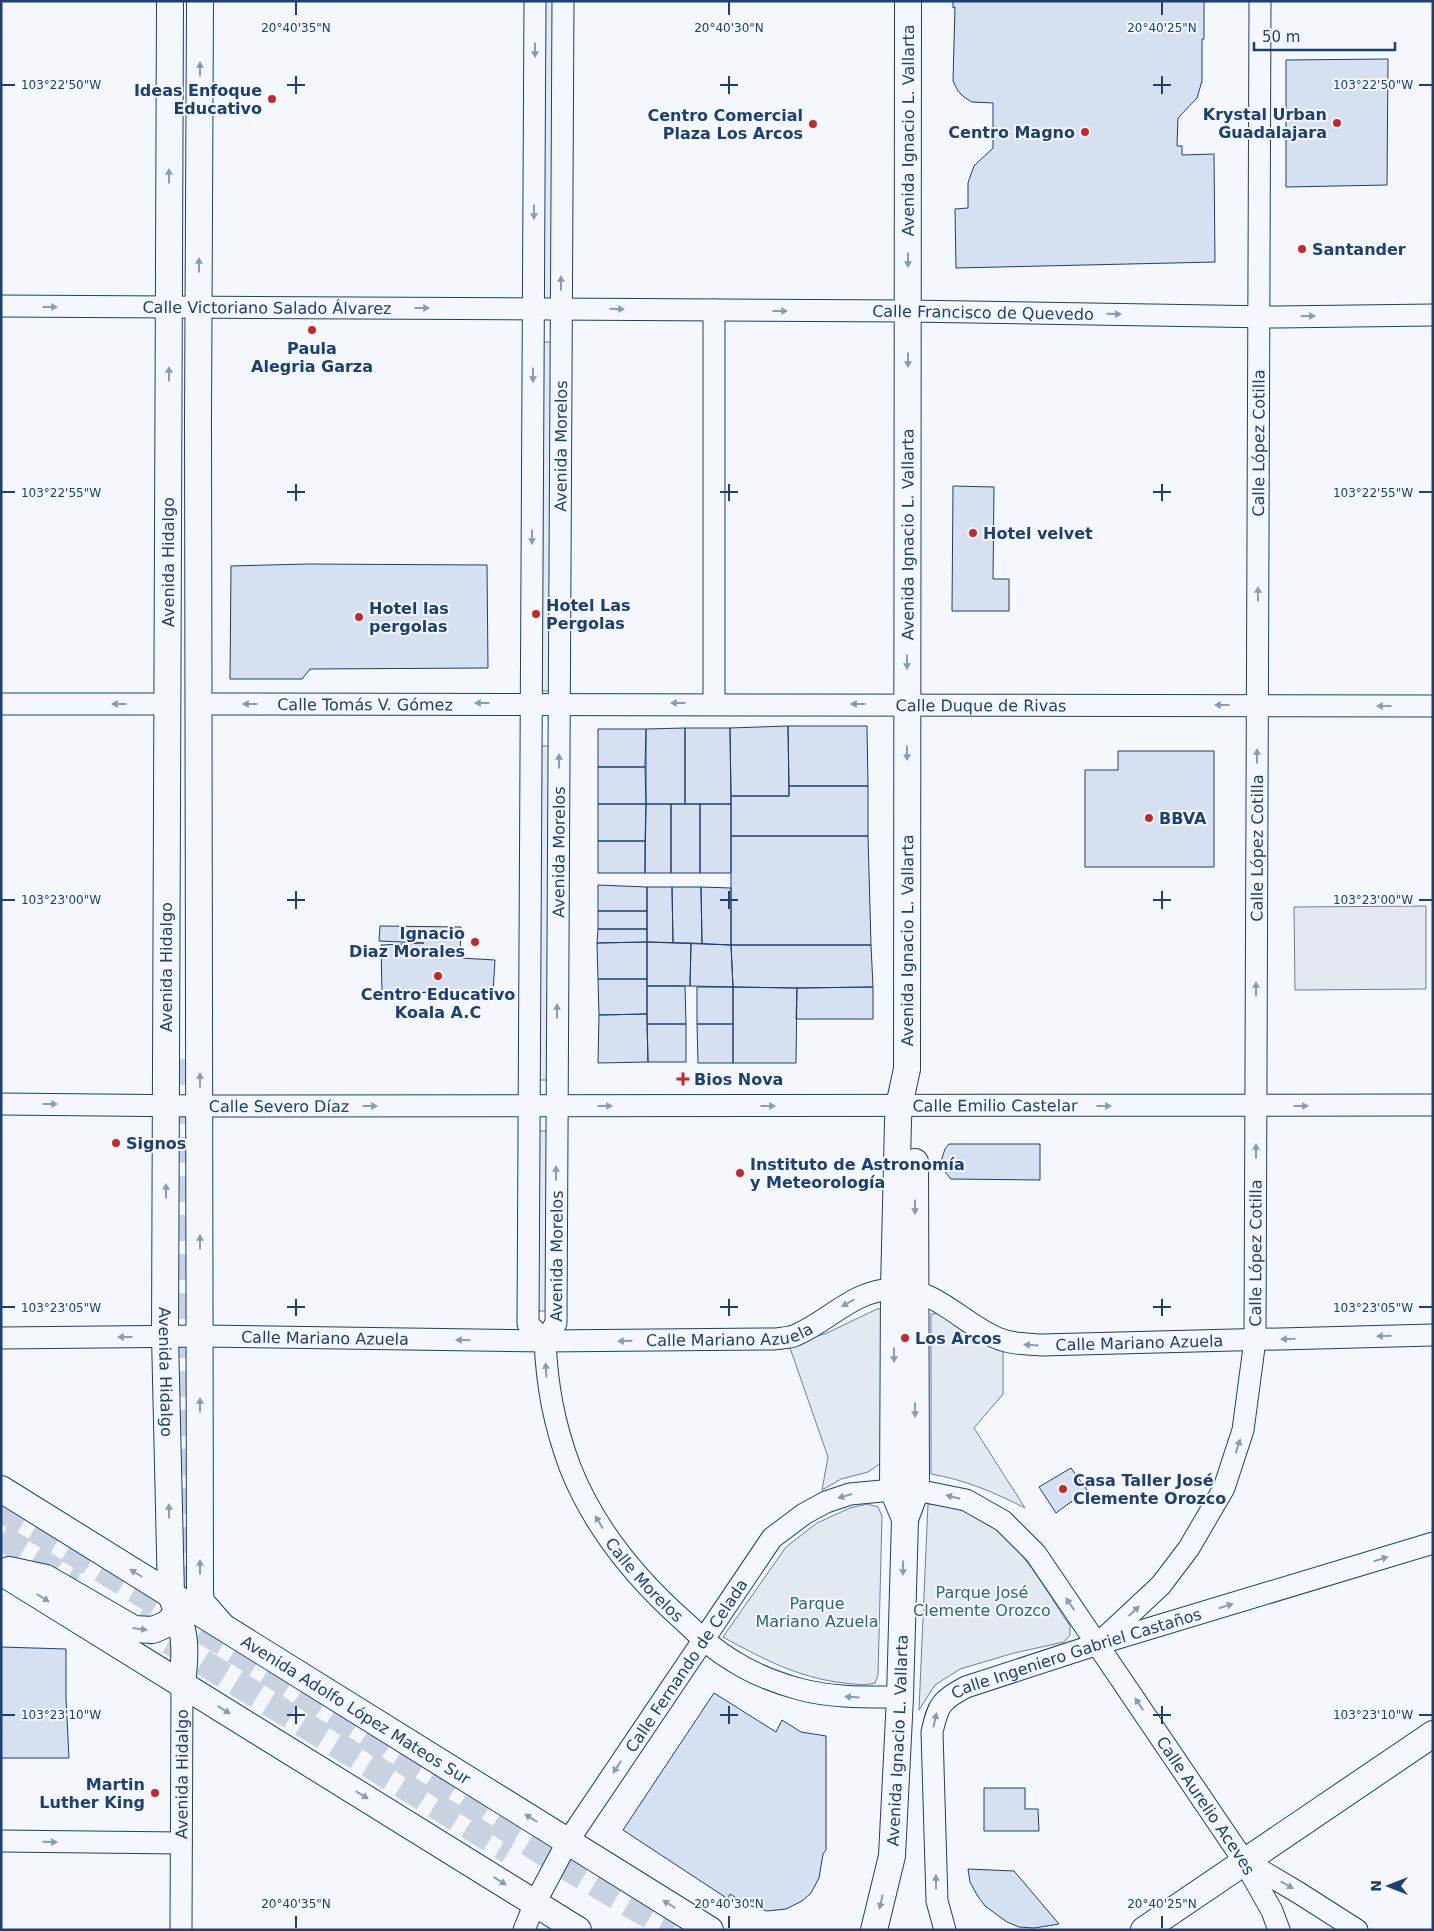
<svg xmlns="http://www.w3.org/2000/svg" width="1434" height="1931" font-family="'DejaVu Sans',sans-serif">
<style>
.green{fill:#e3e9f0;stroke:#687fa3}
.parking{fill:#e3e8f0;stroke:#687fa3}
.building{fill:#d5e0f0;stroke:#1d3f73}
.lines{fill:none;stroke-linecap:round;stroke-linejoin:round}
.major-tunnel{stroke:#c9d2e0;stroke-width:26;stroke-dasharray:26 13;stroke-linecap:butt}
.minor-casing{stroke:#1d3f73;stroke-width:23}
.major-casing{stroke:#1d3f73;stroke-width:28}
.minor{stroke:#f4f7fb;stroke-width:21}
.major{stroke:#f4f7fb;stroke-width:26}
.oneway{fill:#889bb7}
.ticks{fill:none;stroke:#1d3f73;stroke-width:2}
.poi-dot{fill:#c62828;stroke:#f4f7fb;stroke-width:2}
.labels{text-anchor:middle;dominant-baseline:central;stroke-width:4;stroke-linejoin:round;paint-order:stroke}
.poi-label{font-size:16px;font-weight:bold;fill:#1d3f73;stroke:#f4f7fb;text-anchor:start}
.street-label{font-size:16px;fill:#1d3f73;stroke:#f4f7fb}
.park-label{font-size:16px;fill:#2c6c60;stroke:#f4f7fb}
.ticks-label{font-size:12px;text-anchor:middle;fill:#1d3f73;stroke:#f4f7fb;stroke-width:4;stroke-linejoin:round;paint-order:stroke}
</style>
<rect width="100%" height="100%" fill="#f4f7fb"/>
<path class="green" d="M540,1h16l-1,300h-16z
M538,342h17v349h-16z
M538,746h15l-1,334h-15z
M536,1131h13l1,180h-13z
M877,1309h6l-2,154 -13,9 -27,7 -19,11 6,-33 -39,-112 38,-12z
M943,1313l60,38v43l-29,34 51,80c-31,-16 -60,-28 -94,-34v-160z
M867,1504l11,3 4,9 -4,159 -3,8c-11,3 -20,1 -31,0 -45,-5 -81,-24 -121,-46l63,-90 31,-24 33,-15z
M928,1504c76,4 104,66 142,122v9l-6,7 -50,11 -54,16 -25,16 -16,25z"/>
<path class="parking" d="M1426,906v83l-131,1 -1,-83z"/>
<path class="building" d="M953,1h251v38h-2v42l-5,17 -19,20 -1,28h5v9l32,-1 1,108 -259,6 -1,-59 13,-1v-25l3,-9 3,-8 19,-18v-45l-21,-1 -8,-5 -6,-6 -5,-10 2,-74 -2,1z
M1388,59l-1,126 -101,2v-127z
M953,486l41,1 -1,92h16v32h-57z
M307,564l180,1 1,103 -178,1 -8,10h-72l1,-113z
M788,726h79l1,60h-79z
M788,726l1,70h-58l-1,-68z
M685,728h45l1,76h-46z
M685,728v76h-39v-75z
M598,729h48l-1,38h-47z
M1118,751h96v116h-129v-97h33z
M598,767h47l1,37h-48z
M789,786h79v50h-137v-40h58z
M598,804h48l-1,37h-47z
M646,804h25v69h-26z
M671,804h29v69h-29z
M700,804h31v69h-31z
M731,836h137l3,109h-140z
M598,841h47v32h-47z
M598,885l49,2v24h-49z
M647,887h25l1,56 -26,-1z
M672,887h29l1,57 -29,-1z
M701,887l30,1v57l-29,-1z
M598,911h49v18h-49z
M380,926l81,1 -1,31 35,2 -2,33 -62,-1 -49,3 -1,-50 43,-2 -45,-2z
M598,929h49v13l-50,1z
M647,942v37h-49l-1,-36z
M647,942l44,1 -1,43h-43z
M691,943l40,2 2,42 -43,-1z
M731,945h140l2,42 -76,1 -64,-1z
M598,979h49v35l-48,1z
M647,986h38l1,38h-39z
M697,987h36v37h-36z
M733,987l64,1 -1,75h-63z
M873,987v32h-77l1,-31z
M647,1014l1,48 -50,1 1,-48z
M647,1024h39v38h-38z
M697,1024h36v39h-35z
M949,1144h91v36l-89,-1 -8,-10 -1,-11 3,-9z
M1071,1468l16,22 -31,23 -17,-26z
M1,1647l65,2v49l3,60h-68z
M714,1693l62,39 6,-12 19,12 25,4v114l-3,4 -4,24 -8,15 -9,8 -16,8 -19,2 -19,-6 -18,-11 -2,5 -105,-69z
M984,1788h41v21h13l1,22h-55z
M968,1869l46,2 45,53 -25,4 -15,-1 -12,-5 -22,-16 -8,-11 -7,-13z"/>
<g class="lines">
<path class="major-tunnel" d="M182,1059l3,531 10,26 4,5
M1,1509l227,137 325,213 120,71
M1,1537l74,46
M136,1621l373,230"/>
<g class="minor-casing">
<g id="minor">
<path d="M535,1l-7,1323 17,17"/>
<path id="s1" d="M1,306l907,5 368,6 157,-2"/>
<path d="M1,704h166"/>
<path id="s2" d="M199,704l1234,2"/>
<path d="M714,704v-394"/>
<path id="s3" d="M1,1104l199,2 1233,-1"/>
<path id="s4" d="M1,1338l203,-2 341,5 229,-2c7,-1 16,-1 22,-4 36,-16 57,-45 99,-46 40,-1 67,34 102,49 14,6 29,6 45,7l391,-10"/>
<path id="s5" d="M545,1341l11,-18 7,-1322"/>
<path id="s6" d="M545,1341c2,45 9,83 25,126 24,61 67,113 116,156 14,14 30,28 47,38 19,12 44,22 66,28 33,9 67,8 101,8"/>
<path id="s7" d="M1098,1644l63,-59 28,-37 35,-60 19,-58 12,-90 5,-1339"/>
<path d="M1,1841l180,2"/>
<path d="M1245,1861l54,32 58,37"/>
<path id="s8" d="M181,1930l1,-246"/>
<path id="s9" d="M524,1930l11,-27 33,-62 204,-303 32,-24 22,-12 24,-8 43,-4h23l50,10 37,21 33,33 208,307 28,50 7,19"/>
<path id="s10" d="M945,1930l-8,-29 -5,-169c6,-27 9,-32 34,-45l132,-43 335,-101"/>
</g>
</g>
<g class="major-casing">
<g id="major">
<path id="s11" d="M170,1l-5,1335 6,259c14,37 16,49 11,89"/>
<path d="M200,1l-2,419 2,1173 1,9 21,24"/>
<path id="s12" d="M1,1489l709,441"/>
<path id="s13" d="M905,1519l-12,-29 1,-201 4,-168 1,-15 8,-37 1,-1068"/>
<path d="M9,1570l37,8 88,51 19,1 14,-6 11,-11"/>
<path d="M1,1572l577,358"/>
<path id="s14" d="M874,1930l18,-74 8,-159 5,-178 11,-29 -1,-328"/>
<path d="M1144,1930l289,-196"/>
</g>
</g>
<use href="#minor" class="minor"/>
<use href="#major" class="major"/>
</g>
<defs><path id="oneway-solid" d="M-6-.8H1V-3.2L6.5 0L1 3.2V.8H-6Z" transform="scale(1.25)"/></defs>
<g class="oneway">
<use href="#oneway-solid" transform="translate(535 50) rotate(90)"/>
<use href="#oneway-solid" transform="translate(200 69) rotate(-90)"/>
<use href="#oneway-solid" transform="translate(169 176) rotate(-90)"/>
<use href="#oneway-solid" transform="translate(534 212) rotate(90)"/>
<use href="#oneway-solid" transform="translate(908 260) rotate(90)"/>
<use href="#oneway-solid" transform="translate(199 265) rotate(-90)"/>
<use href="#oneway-solid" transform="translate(561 283) rotate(-90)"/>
<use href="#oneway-solid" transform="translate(50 307)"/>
<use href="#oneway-solid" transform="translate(422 308)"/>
<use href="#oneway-solid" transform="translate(617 309) rotate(1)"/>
<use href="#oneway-solid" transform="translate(780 311)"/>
<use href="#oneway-solid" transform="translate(1114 314) rotate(1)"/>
<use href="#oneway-solid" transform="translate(1308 316) rotate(-1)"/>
<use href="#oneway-solid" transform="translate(908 360) rotate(90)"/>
<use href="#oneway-solid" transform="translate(169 374) rotate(-90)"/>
<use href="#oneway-solid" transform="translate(533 375) rotate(90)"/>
<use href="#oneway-solid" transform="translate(532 537) rotate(90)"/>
<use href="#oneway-solid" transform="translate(1258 594) rotate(-90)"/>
<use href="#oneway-solid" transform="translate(907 662) rotate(90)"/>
<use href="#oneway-solid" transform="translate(482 703) rotate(180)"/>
<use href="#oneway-solid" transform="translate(678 703) rotate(-180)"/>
<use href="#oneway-solid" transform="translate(119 704) rotate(180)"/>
<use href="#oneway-solid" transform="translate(250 704) rotate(-180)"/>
<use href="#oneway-solid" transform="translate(858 704) rotate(-180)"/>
<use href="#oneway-solid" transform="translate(1222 705) rotate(-180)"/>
<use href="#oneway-solid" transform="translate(1384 706) rotate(-180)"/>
<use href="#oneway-solid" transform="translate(907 753) rotate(90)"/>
<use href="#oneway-solid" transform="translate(1257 756) rotate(-90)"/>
<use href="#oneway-solid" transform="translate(559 761) rotate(-90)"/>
<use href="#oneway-solid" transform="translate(1256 989) rotate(-90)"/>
<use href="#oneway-solid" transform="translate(557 1011) rotate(-90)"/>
<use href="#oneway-solid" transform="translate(200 1080) rotate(-90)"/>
<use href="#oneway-solid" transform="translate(50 1104)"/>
<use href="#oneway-solid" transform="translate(370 1106)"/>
<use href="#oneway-solid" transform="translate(605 1106)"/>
<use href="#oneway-solid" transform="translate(768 1106)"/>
<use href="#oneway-solid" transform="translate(1104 1106)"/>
<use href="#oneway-solid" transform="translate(1301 1106)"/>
<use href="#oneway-solid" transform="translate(1256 1151) rotate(-90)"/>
<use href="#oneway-solid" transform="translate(556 1173) rotate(-90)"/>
<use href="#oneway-solid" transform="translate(166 1191) rotate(-90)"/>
<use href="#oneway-solid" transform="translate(915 1207) rotate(90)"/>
<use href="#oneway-solid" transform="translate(200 1242) rotate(-90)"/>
<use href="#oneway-solid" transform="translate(848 1303) rotate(150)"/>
<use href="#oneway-solid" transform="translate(1384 1336) rotate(178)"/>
<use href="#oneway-solid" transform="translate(125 1337) rotate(180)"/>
<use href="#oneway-solid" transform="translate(1288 1339) rotate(178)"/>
<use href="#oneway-solid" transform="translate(463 1340) rotate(-179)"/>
<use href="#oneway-solid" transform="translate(625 1341) rotate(179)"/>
<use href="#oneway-solid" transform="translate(1031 1345) rotate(-177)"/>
<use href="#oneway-solid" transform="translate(894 1355) rotate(90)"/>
<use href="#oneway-solid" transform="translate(546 1370) rotate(-93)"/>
<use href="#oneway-solid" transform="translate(200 1405) rotate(-90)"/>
<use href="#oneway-solid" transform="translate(915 1410) rotate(90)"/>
<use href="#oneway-solid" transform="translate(1238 1446) rotate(-72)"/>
<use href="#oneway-solid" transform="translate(845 1496) rotate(164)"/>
<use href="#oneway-solid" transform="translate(953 1497) rotate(-166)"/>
<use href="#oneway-solid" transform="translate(169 1511) rotate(-91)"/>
<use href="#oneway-solid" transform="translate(599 1522) rotate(-121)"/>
<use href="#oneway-solid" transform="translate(1381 1559) rotate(-17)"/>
<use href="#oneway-solid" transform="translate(200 1567) rotate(-90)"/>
<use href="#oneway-solid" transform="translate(903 1568) rotate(91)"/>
<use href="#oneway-solid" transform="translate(136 1573) rotate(-148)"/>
<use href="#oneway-solid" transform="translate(43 1598) rotate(32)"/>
<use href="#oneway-solid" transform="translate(1070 1604) rotate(-125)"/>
<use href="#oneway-solid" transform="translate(1226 1606) rotate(-17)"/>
<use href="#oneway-solid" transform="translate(1134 1611) rotate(-43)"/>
<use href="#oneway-solid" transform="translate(140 1629) rotate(7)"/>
<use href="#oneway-solid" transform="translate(852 1697) rotate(-176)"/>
<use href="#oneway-solid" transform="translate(1139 1704) rotate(-124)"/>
<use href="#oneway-solid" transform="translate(224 1710) rotate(32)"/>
<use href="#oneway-solid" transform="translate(935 1720) rotate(-78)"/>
<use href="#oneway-solid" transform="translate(617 1767) rotate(124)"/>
<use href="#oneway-solid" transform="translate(362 1795) rotate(32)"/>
<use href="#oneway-solid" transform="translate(531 1818) rotate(-148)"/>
<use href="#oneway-solid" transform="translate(50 1842) rotate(1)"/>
<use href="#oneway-solid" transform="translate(500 1881) rotate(32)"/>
<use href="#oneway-solid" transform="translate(936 1882) rotate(-91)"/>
<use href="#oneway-solid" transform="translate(1287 1885) rotate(30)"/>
<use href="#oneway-solid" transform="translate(881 1902) rotate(103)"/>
<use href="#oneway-solid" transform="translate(669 1904) rotate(-148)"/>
</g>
<path class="ticks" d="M296,2v13M729,2v13M1162,2v13M296,76v18M729,76v18M1162,76v18M2,85h13M287,85h18M720,85h18M1153,85h18M1419,85h13M296,484v17M729,484v17M1162,484v17M2,492h13M287,492h18M720,492h18M1153,492h18M1419,492h13M296,891v18M729,891v18M1162,891v18M2,900h13M287,900h18M720,900h18M1153,900h18M1419,900h13M296,1299v17M729,1299v17M1162,1299v17M2,1307h13M287,1307h18M720,1307h18M1153,1307h18M1419,1307h13M296,1706v18M729,1706v18M1162,1706v18M2,1715h13M287,1715h18M720,1715h18M1153,1715h18M1419,1715h13M296,1916v12M729,1916v12M1162,1916v12"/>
<g class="poi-dot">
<circle cx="272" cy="99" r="5"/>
<circle cx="1337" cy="123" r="5"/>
<circle cx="813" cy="124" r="5"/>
<circle cx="1085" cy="132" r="5"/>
<circle cx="1302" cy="249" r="5"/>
<circle cx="312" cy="330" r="5"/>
<circle cx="973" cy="533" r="5"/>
<circle cx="536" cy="614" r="5"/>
<circle cx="359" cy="617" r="5"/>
<circle cx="1149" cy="818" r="5"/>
<circle cx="475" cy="942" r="5"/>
<circle cx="438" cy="976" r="5"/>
<path d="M680.5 1071.5h5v5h5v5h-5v5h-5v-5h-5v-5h5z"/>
<circle cx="116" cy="1143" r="5"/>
<circle cx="740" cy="1173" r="5"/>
<circle cx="905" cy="1338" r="5"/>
<circle cx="1063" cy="1489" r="5"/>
<circle cx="155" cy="1793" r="5"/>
</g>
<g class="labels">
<g class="poi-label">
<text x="262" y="90" text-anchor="end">Ideas Enfoque<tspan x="262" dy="18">Educativo</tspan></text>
<text x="1327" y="114" text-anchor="end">Krystal Urban<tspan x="1327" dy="18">Guadalajara</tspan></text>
<text x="803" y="115" text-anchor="end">Centro Comercial<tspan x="803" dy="18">Plaza Los Arcos</tspan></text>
<text x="1075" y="132" text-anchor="end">Centro Magno</text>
<text x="1312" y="249">Santander</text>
<text x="312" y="348" text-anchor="middle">Paula<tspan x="312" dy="18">Alegria Garza</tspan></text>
<text x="983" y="533">Hotel velvet</text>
<text x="546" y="605">Hotel Las<tspan x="546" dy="18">Pergolas</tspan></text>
<text x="369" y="608">Hotel las<tspan x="369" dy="18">pergolas</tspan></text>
<text x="1159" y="818">BBVA</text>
<text x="465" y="933" text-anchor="end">Ignacio<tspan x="465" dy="18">Diaz Morales</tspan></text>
<text x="438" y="994" text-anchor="middle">Centro Educativo<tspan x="438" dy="18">Koala A.C</tspan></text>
<text x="694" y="1079">Bios Nova</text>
<text x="126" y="1143">Signos</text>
<text x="750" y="1164">Instituto de Astronomía<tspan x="750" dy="18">y Meteorología</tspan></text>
<text x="915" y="1338">Los Arcos</text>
<text x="1073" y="1480">Casa Taller José<tspan x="1073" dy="18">Clemente Orozco</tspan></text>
<text x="145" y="1784" text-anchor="end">Martin<tspan x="145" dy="18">Luther King</tspan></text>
</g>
<g class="street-label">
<text stroke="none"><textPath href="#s13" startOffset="1392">Avenida Ignacio L. Vallarta</textPath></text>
<text stroke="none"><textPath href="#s1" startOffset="266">Calle Victoriano Salado Álvarez</textPath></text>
<text stroke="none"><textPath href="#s1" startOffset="982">Calle Francisco de Quevedo</textPath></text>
<text stroke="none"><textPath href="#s7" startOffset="1251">Calle López Cotilla</textPath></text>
<text stroke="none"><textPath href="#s5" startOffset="898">Avenida Morelos</textPath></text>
<text stroke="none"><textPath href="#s13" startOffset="988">Avenida Ignacio L. Vallarta</textPath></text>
<text transform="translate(168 562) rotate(-90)">Avenida Hidalgo</text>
<text stroke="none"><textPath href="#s2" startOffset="166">Calle Tomás V. Gómez</textPath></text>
<text stroke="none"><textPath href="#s2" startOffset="782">Calle Duque de Rivas</textPath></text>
<text stroke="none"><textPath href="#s7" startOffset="846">Calle López Cotilla</textPath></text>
<text stroke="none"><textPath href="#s5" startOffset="492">Avenida Morelos</textPath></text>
<text stroke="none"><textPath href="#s13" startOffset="582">Avenida Ignacio L. Vallarta</textPath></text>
<text transform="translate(166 967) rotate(-90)">Avenida Hidalgo</text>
<text stroke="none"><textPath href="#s3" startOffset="278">Calle Severo Díaz</textPath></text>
<text stroke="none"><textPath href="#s3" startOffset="994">Calle Emilio Castelar</textPath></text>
<text stroke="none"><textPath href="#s7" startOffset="441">Calle López Cotilla</textPath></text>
<text stroke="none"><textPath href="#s5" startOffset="88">Avenida Morelos</textPath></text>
<text stroke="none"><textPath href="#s4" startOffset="729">Calle Mariano Azuela</textPath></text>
<text stroke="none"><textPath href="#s4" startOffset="324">Calle Mariano Azuela</textPath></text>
<text stroke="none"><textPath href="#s4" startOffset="1164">Calle Mariano Azuela</textPath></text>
<text stroke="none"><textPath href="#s11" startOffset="1371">Avenida Hidalgo</textPath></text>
<text stroke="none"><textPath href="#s6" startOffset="265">Calle Morelos</textPath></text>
<text stroke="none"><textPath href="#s10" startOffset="374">Calle Ingeniero Gabriel Castaños</textPath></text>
<text stroke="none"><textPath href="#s9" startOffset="311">Calle Fernando de Celada</textPath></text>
<text stroke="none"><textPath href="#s12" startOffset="418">Avenida Adolfo López Mateos Sur</textPath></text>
<text stroke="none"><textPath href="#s14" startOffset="192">Avenida Ignacio L. Vallarta</textPath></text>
<text stroke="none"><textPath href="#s8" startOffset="156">Avenida Hidalgo</textPath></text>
<text stroke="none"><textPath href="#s9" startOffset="1065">Calle Aurelio Aceves</textPath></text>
</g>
<g class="park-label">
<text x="982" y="1592">Parque José<tspan x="982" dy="18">Clemente Orozco</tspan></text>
<text x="817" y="1603">Parque<tspan x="817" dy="18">Mariano Azuela</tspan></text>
</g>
</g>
<g class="ticks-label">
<text x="296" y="32">20°40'35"N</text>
<text x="729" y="32">20°40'30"N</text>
<text x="1162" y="32">20°40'25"N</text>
<text x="1373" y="89">103°22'50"W</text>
<text x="61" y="89">103°22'50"W</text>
<text x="1373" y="497">103°22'55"W</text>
<text x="61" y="497">103°22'55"W</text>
<text x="1373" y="904">103°23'00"W</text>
<text x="61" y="904">103°23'00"W</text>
<text x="1373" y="1312">103°23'05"W</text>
<text x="61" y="1312">103°23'05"W</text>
<text x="1373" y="1719">103°23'10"W</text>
<text x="61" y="1719">103°23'10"W</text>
<text x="296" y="1908">20°40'35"N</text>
<text x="729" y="1908">20°40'30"N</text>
<text x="1162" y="1908">20°40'25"N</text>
</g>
<rect width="1434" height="1931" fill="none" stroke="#1d3f73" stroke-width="5"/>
<g transform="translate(1389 1886) rotate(270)" stroke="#f4f7fb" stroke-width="4" paint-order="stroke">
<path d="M0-4L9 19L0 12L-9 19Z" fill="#1d3f73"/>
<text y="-8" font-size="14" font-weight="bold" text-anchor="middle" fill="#1d3f73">N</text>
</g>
<path d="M1254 42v8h141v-8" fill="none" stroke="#1d3f73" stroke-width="2.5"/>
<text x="1262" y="42" font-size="15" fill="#1d3f73" stroke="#f4f7fb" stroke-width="4" paint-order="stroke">50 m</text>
</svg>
